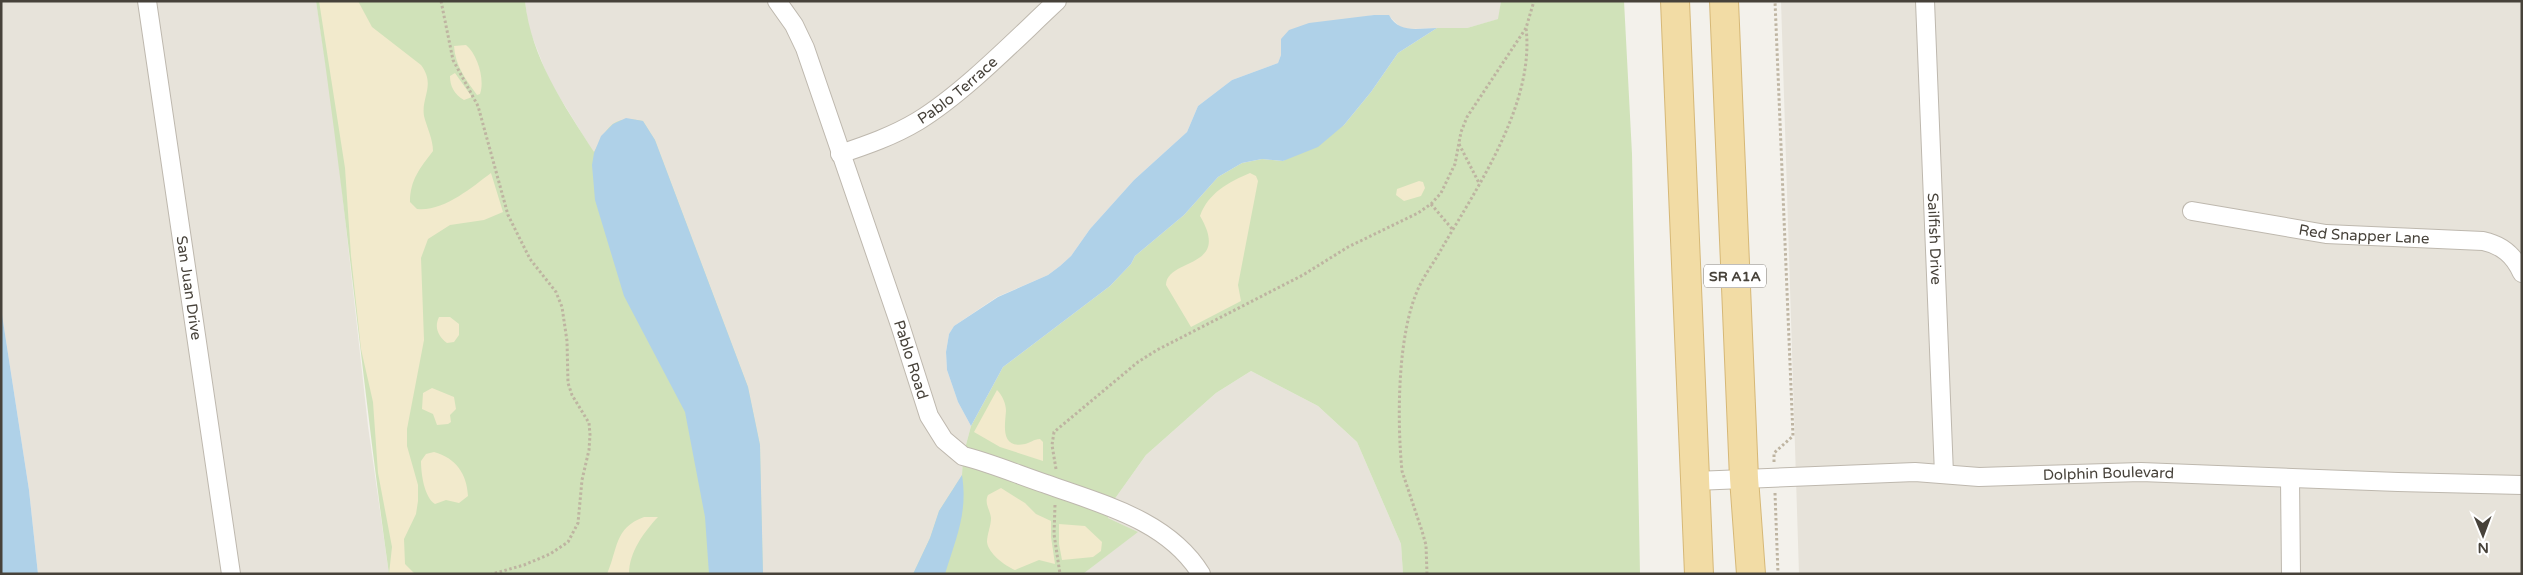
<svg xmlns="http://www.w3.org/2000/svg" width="2523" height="575" font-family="'Varela Round',sans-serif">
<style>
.residential{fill:#e7e3da}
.green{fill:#d0e2b9}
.sand{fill:#f2eacc}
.water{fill:#afd1e8}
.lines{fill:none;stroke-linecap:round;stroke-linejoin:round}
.street-casing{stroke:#beb8ae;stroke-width:20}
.primary-casing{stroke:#d6b877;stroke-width:30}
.path{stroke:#beb4a1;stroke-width:3;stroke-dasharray:2.5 2.5;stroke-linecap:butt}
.street{stroke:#fff;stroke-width:18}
.primary{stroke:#f2dca5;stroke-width:28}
.labels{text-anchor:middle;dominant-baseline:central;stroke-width:5;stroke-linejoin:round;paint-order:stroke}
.shield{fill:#fff;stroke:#7e7b75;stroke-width:1}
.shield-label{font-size:14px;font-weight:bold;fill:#47423a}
.street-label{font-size:15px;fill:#47423a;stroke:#fff}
</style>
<rect width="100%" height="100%" fill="#f3f1eb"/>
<path class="residential" d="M1,1h315l18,117 34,308 21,148h-351l-9,-84 -28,-182z
M525,1h976l-2,18 -32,9 -65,1 -13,-13 -15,-1 -27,5 -66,19v16l-3,8 -46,17 -34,26 -11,26 -53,48 -44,49 -19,27 -11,10 -12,9 -51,22 -43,29 -5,8 -3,18 1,18 11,32 13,24 -8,30 -1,19 -23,36 -9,27 -17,36h-150l-3,-129 -12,-58 -93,-247 -12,-19 -49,32 -45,-73 -21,-54z
M1781,1h741v573h-723z
M1251,371l67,35 39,36 44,102 2,30h-320l54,-42 -29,-14 1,-11 37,-52 70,-62z"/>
<path class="green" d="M316,1h209c6,57 39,104 69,151 14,-24 16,-37 49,-31l12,19 93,247 12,58 3,129h-374c-27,-191 -44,-383 -73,-573z
M1501,1h123l8,153 8,420h-237l-2,-30 -44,-102 -39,-36 -67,-35 -35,22 -70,62 -37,52 -1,11 30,14 -55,42h-170l17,-36 9,-27 23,-36 1,-19 8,-30 32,-59 107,-81 21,-22 4,-8 49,-41 34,-38 24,-14 20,-4 21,2 61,-36 27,-33 27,-39 39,-25h30l31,-9z"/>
<path class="sand" d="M319,1h39l14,26 49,38c15,20 0,32 3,51 3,12 9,23 9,35 -13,17 -23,29 -23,51l7,7c26,3 54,-21 74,-36l12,39 -19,8 -34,5 -22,14 -7,19 3,82 -17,89v17l11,39v16l-2,13 -12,25 1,25 10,10h-26l3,-27 -14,-74 -5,-71 -12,-53 -10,-93 -6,-88z
M466,45c12,10 19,35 14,49l-3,1c-11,-15 -22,-30 -23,-49z
M455,73l17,24 -8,3c-10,-6 -14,-14 -14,-24z
M1250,173l6,3 2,5 -20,104 3,16 -50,26 -25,-42c1,-28 66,-15 34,-69 8,-23 29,-34 50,-43z
M1419,181l4,1 2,6 -4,8 -17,5 -8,-6 1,-6z
M439,317h11l9,7v11l-5,7 -7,1c-9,-7 -13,-16 -8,-26z
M432,388l22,9 2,12 -6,6 1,7 -3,2 -11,1 -4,-11 -11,-5 1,-16z
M997,390c5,5 9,13 9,21 -1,14 -6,38 19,33 5,-1 9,-5 15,-5l3,3v19l-43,-14 -26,-15z
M434,452c22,6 33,22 34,44l-9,7 -13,-3 -11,4c-11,-7 -14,-31 -14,-43l5,-7z
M1001,488l24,15 11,11 15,7v16l4,27 -16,-4 -24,10c-10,-4 -27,-17 -28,-28 0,-8 4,-16 4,-24 -1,-9 -7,-14 -3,-23z
M644,517h14c-14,15 -29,35 -29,57h-22c11,-25 7,-46 37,-57z
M1059,524l26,2 17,16 -1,9 -8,6 -31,3 -3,-16z"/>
<path class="water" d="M1374,15h15c10,19 29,13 48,13l-39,25 -27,39 -27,33 -26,22 -35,14 -21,-2 -20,4 -24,14 -34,38 -49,41 -4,8 -21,22 -107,81 -32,59 -13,-24 -11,-32 -1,-18 3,-18 5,-8 44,-29 50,-22 12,-9 11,-10 19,-27 44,-49 53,-48 11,-26 34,-26 46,-17 3,-8v-16l8,-9 20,-7z
M626,118l17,3 12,19 93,247 12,58 3,129h-54l-4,-57 -20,-105 -61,-116 -29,-96 -3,-35 2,-12 7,-17 12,-12z
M1,308l28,182 9,84h-37z
M962,475c6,38 -6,63 -17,99h-32l17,-36 9,-27z"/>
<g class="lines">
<g class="street-casing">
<g id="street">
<path id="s1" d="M147,1l84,573"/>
<path id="s2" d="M777,1l17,24 11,23 95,277 29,91 15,24 19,16c28,7 56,19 83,28 55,20 122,36 155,90"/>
<path id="s3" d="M1925,1l19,473"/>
<path id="s4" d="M840,154c27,-9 53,-18 78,-33 47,-29 98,-82 139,-120"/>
<path id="s5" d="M2192,211l134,23 157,7c19,4 31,14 39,32"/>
<path d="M2290,479l1,95"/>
<path id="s6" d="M1695,481l220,-9 64,5 162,-5 257,10 124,3"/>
</g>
</g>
<g class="primary-casing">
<path id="primary" d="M1675,1l24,573
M1724,1l20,477 7,96"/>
</g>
<path class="path" d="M441,1l12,59 25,46 30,109 22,44 26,33 6,15 5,34 1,42 4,12 17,28 1,12 -1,15 -7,30 -4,43 -10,19 -18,12 -26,11 -32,9
M1459,144l20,39
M1431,204l22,26
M1774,462v-9l19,-17 -18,-435
M1056,469l-4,-24 2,-13 84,-70 19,-12 146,-75 45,-28 70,-34 13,-9 10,-11 14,-29 6,-32 6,-15 59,-89 8,-27
M1775,493l3,81
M1055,505l-1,29 6,40
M1427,574l-1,-29 -4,-14 -20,-60c-5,-50 -5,-138 17,-184 6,-13 16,-26 23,-39 36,-62 93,-145 84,-220"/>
<use href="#street" class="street"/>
<use href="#primary" class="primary"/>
</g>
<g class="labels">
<rect class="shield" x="1704" y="264.5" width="62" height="23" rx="4"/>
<g class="shield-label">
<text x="1735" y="276">SR A1A</text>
</g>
<g class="street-label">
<text stroke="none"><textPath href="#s4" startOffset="135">Pablo Terrace</textPath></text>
<text stroke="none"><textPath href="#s5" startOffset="174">Red Snapper Lane</textPath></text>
<text stroke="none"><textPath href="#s3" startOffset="238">Sailfish Drive</textPath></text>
<text stroke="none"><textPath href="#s1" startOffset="290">San Juan Drive</textPath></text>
<text stroke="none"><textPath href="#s2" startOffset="384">Pablo Road</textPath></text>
<text stroke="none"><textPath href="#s6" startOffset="414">Dolphin Boulevard</textPath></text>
</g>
</g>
<rect width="2523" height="575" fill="none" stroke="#47423a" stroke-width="5"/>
<g transform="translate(2483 535) rotate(179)" stroke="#ffffff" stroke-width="4" paint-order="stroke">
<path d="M0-4L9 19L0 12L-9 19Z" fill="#47423a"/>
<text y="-8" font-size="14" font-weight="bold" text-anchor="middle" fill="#47423a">N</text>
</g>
</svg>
